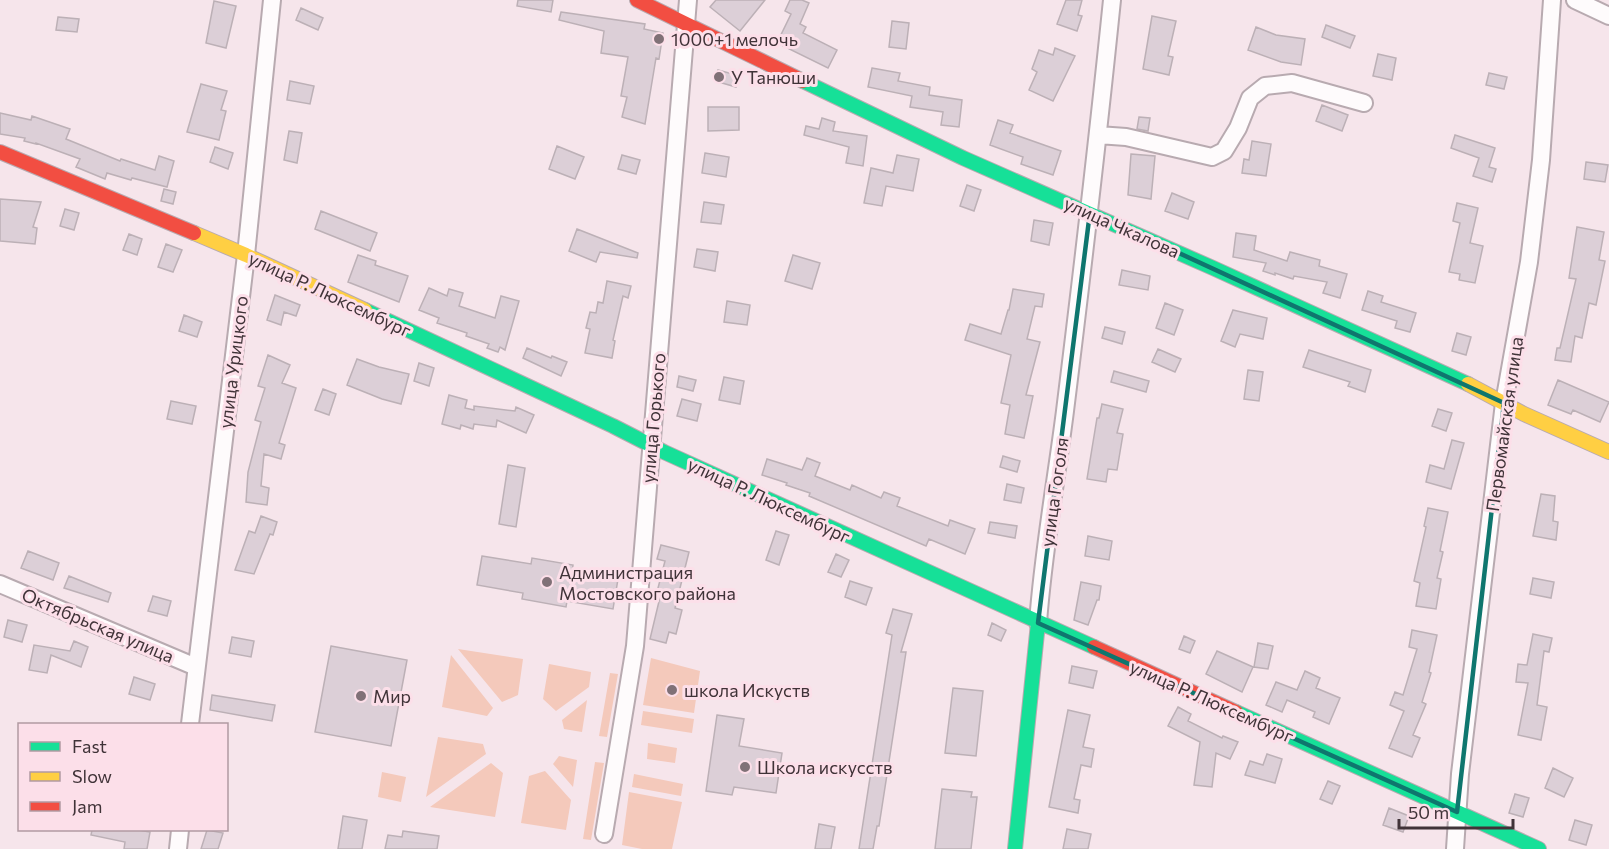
<svg xmlns="http://www.w3.org/2000/svg" width="1609" height="849" font-family="Commissioner,sans-serif">
<style>
.green{fill:#f4c9bb}
.building{fill:#dccfd7;stroke:#bcb0b6;stroke-width:1.5}
.lines{fill:none;stroke-linecap:round;stroke-linejoin:round}
.street-casing{stroke:#b8aab0;stroke-width:20}
.fast-casing{stroke:#b8aab0;stroke-width:16}
.slow-casing{stroke:#b8aab0;stroke-width:16}
.jam-casing{stroke:#b8aab0;stroke-width:16}
.street{stroke:#fefbfc;stroke-width:16}
.fast{stroke:#16e098;stroke-width:14}
.slow{stroke:#ffcf43;stroke-width:14}
.jam{stroke:#f24e42;stroke-width:14}
.marked{fill:none;stroke:#0f766e;stroke-width:4.5;stroke-linejoin:round}
.poi-dot{fill:#807177;stroke:#fcdfe9;stroke-width:2}
.labels{text-anchor:middle;dominant-baseline:central;stroke-width:6;stroke-linejoin:round;paint-order:stroke}
.poi-label{font-size:18px;fill:#403338;stroke:#fcdfe9;text-anchor:start}
.street-label{font-size:18px;fill:#403338;stroke:#fcdfe9}
</style>
<rect width="100%" height="100%" fill="#f6e5eb"/>
<path class="green" d="M458,649l65,10 -5,36 -16,7z
M451,655l42,53 -6,8 -45,-9z
M651,658l49,13 -6,42 -51,-8z
M549,664l42,8 -2,15 -33,24 -13,-12z
M610,673l8,1 -11,63 -8,-1z
M587,700l-5,32 -18,-3 -2,-9z
M643,711l51,8 -2,14 -51,-8z
M438,737l45,7 3,10 -60,43z
M648,743l29,5 -2,15 -28,-4z
M559,756l18,4 -4,27 -20,-23z
M595,762l9,1 -13,77 -8,-1z
M491,763l12,10 -8,44 -65,-10z
M545,771l26,29 -5,30 -45,-7 8,-47z
M382,772l24,5 -5,25 -23,-5z
M634,774l49,10 -2,12 -49,-9z
M629,792l53,10 -10,47h-30l-20,-4z"/>
<path class="building" d="M518,0h35l-2,12 -34,-6z
M716,0h49l-25,31 -30,-24z
M790,0h12l7,3 -9,21 6,3 -3,6 34,17 -9,18 -51,-25 14,-29 -6,-3z
M1066,0h16l-4,15 4,1 -5,15 -20,-7z
M214,1l22,5 -10,42 -20,-5z
M301,8l22,10 -5,12 -22,-10z
M561,12l84,12 -1,5 19,4 -4,26 -3,-1 -11,66 -23,-7 5,-20 -6,-1 7,-39 -27,-4 3,-22 -45,-11z
M1152,16l24,5 -8,35 5,1 -4,18 -26,-6z
M58,17l21,2 -2,13 -21,-2z
M892,21l17,2 -3,26 -17,-2z
M1326,25l29,11 -5,12 -28,-11z
M1256,27l20,8 29,4 -4,26 -20,-3 -33,-12z
M1055,48l20,8 -22,45 -24,-11 8,-18 -5,-3 7,-19 14,5z
M1378,54l18,4 -4,22 -19,-4z
M872,68l28,5 -2,8 32,6 -1,8 33,5 -3,27 -18,-2 2,-13 -33,-5 2,-11 -44,-9z
M718,70l22,6 -4,11 -21,-6z
M1489,73l18,4 -3,12 -18,-4z
M290,81l24,5 -4,18 -23,-4z
M201,84l26,7 -6,19 5,1 -7,29 -32,-8z
M1322,105l26,10 -6,16 -26,-10z
M708,107h31v23l-31,1z
M0,113l31,7 1,-4 38,13 -4,10 54,22 1,-2 34,11 4,-14 15,5 -7,26 -35,-9 -1,2 -24,-7 -2,6 -29,-12 4,-8 -44,-16v1l-12,-3 1,-3 -25,-4z
M1139,117l11,1 -2,13 -11,-2z
M822,118l13,4 -2,9 34,5 -4,30 -17,-3 3,-16 -45,-12 2,-9 13,3z
M998,120l15,5 -3,8 51,18 -8,24 -32,-11 2,-7 -33,-12z
M289,131l13,2 -5,30 -13,-3z
M1455,135l40,13 -6,19 7,2 -4,13 -19,-6 6,-18 -28,-10z
M1252,141l19,3 -5,32 -24,-3 2,-14 5,1z
M557,146l27,11 -9,22 -26,-10z
M215,147l18,6 -5,16 -18,-7z
M705,153l24,4 -3,20 -24,-4z
M1131,154l24,2 -4,43 -23,-4z
M622,155l18,5 -4,14 -18,-5z
M897,155l22,4 -6,32 -27,-5 -4,20 -18,-3 7,-35 22,5z
M1586,162l22,3 -3,17 -21,-3z
M967,185l14,5 -7,21 -14,-5z
M164,189l12,3 -3,12 -12,-3z
M1172,193l22,9 -6,17 -23,-8z
M0,199l41,3 -8,25 4,1 -2,16 -35,-3z
M704,202l20,3 -3,19 -20,-2z
M1457,203l21,5 -8,35 13,3 -8,37 -16,-3 1,-6 -11,-2 11,-49 -7,-2z
M65,209l14,4 -5,17 -14,-4z
M321,211l56,22 -7,18 -55,-22z
M1034,220l19,3 -4,22 -18,-4z
M1577,227l27,5 -5,28 6,1 -9,44 -7,-2 -7,35 -7,-2 -4,26 -16,-2 2,-12h3l16,-69 -7,-1z
M577,229l61,24 -1,5 -37,-6 -4,10 -27,-11z
M1236,233l20,3 -2,14 33,11 3,-9 30,8 -1,6 28,8 -7,24 -17,-5 4,-11 -33,-6 -1,3 -18,-6v2l-12,-4 3,-8 -33,-6z
M129,234l13,5 -5,16 -14,-5z
M166,244l16,6 -9,22 -15,-5z
M697,249l21,3 -3,19 -21,-4z
M358,255l18,6 -1,4 33,11 -9,26 -51,-20z
M793,255l27,8 -8,26 -27,-8z
M1122,270l28,6 -2,14 -29,-5z
M607,281l24,5 -3,12 -5,-2 -10,44 2,1 -3,17 -27,-5 5,-24 -4,-1 4,-16 6,1 2,-11 5,1z
M429,288l18,8 2,-7 14,4 -4,13 36,12 6,-22 18,5 -14,49 -5,-3 -2,5 -11,-4 2,-4 -23,-8 1,-3 -30,-10 2,-5 -20,-8z
M1013,289l31,5 -2,13 -7,-1 -8,33 13,3 -14,53 7,1 -9,42 -19,-4 5,-29 -9,-2 10,-48 -46,-15 5,-16 31,10 7,-24h1z
M1368,291l15,5 -2,6 35,11 -6,19 -15,-4 2,-7 -35,-11z
M275,295l25,10 -4,11 -12,-4 -3,13 -14,-5z
M727,301l23,4 -3,20 -23,-3z
M1165,303l18,7 -9,25 -18,-7z
M1233,310l34,8 -4,21 -23,-5 -5,13 -14,-6z
M184,315l18,7 -5,15 -18,-6z
M1105,327l20,5 -3,12 -20,-6z
M1457,333l14,4 -5,18 -14,-4z
M527,348l24,10 1,-2 15,6 -6,14 -38,-18z
M1158,349l23,10 -6,13 -23,-10z
M1309,350l62,20 -6,22 -17,-6 2,-4 -47,-15z
M268,355l22,10 -8,18 14,5 -17,55 6,2 -4,14 -17,-5 -3,32 8,2 -2,17 -21,-3 2,-30 13,-50 -6,-2 10,-32 -7,-2z
M357,359l22,8 30,7 -8,30 -19,-5 -35,-14z
M419,363l15,5 -5,18 -15,-5z
M1248,370l15,2 -4,29 -15,-2z
M1114,371l35,10 -3,11 -35,-10z
M679,376l17,4 -3,11 -16,-4z
M724,377l20,4 -4,23 -21,-4z
M1558,380l51,22 -9,20 -27,-12 -2,4 -23,-9z
M323,389l13,5 -7,21 -14,-5z
M449,395l18,5 -2,8 9,2v-4l41,5 1,-4 18,8 -8,18 -29,-13 -1,7 -22,-3 -1,5 -12,-4 -1,4 -18,-5z
M682,399l19,5 -4,17 -20,-5z
M171,401l25,5 -4,18 -25,-5z
M1102,404l21,5 -6,24 6,1 -6,36 -9,-1 -2,13 -19,-3 10,-61h2z
M1438,409l14,4 -6,18 -14,-5z
M1452,440l12,3 -13,46 -25,-7 4,-17 14,4z
M1003,456l17,5 -3,11 -17,-5z
M807,458l13,5 -5,13 35,14 2,-5 29,13 3,-6 16,6 -3,8 51,20 2,-6 25,9 -10,25 -36,-15 -3,7 -117,-50 1,-3 -24,-8 1,-2 -25,-8 5,-16 35,11z
M508,465l17,3 -9,59 -17,-3z
M1007,484l17,4 -3,15 -17,-3z
M1541,494l14,2 -2,25 5,1 -2,18 -23,-4z
M1428,508l20,4 -8,39 3,1 -6,26 4,1 -5,30 -20,-3 4,-23 -6,-2 12,-54 -2,-1z
M261,516l16,6 -4,13 -3,-1 -16,40 -19,-4 14,-39 6,2z
M990,522l27,4 -2,12 -27,-5z
M776,531l13,4 -10,30 -13,-5z
M1088,536l24,5 -3,19 -24,-4z
M661,545l28,7 -14,56 7,2 -6,24 -7,-2 -3,11 -16,-4 11,-46 -4,-1 8,-31 -8,-2z
M28,551l31,12 -6,17 -32,-12z
M836,554l13,6 -8,17 -13,-5z
M482,556l49,8 1,-6 41,7 -1,6 46,8 -5,30 -46,-8 -1,6 -44,-8 1,-6 -46,-8z
M69,576l42,17 -3,9 -44,-14z
M1533,578l21,4 -3,16 -21,-4z
M850,581l22,7 -6,17 -21,-8z
M1081,582l20,4 -2,14h-2l-9,25 -14,-5z
M153,596l18,5 -4,15 -19,-5z
M893,609l19,5 -11,38h5l-27,174h-2l-4,23h-14l33,-214 -6,-2z
M8,620l19,5 -5,17 -18,-5z
M992,623l14,7 -5,11 -13,-6z
M1412,630l25,5 -8,37 2,1 -9,29 4,2 -13,31 7,3 -8,19 -23,-9 15,-37 -14,-6 5,-13 8,3 14,-46 -8,-2z
M1533,634l19,4 -3,14 -5,-1 -7,54 10,2 -6,33 -23,-5 10,-52 -12,-1 2,-18 9,1z
M1184,636l11,5 -5,12 -11,-4z
M232,637l22,4 -3,16 -22,-4z
M74,641l14,6 -7,20 -30,-12 -4,18 -18,-3 5,-25 36,6z
M1258,643l15,3 -5,23 -14,-2z
M331,646l76,14 -16,86 -76,-14z
M1217,651l36,16 -11,25 -36,-18z
M1072,666l25,5 -4,17 -24,-5z
M1305,671l15,7 -4,10 24,10 -11,26 -16,-7 2,-5 -28,-12 -5,12 -16,-7 10,-23 21,8z
M134,677l21,7 -5,16 -21,-6z
M953,688l30,3 -7,65 -31,-3z
M212,695l63,10 -3,16 -62,-11z
M1178,707l13,7 -3,7 34,17 1,-2 15,6 -8,17 -14,-6 -4,34 -18,-2 6,-43 -32,-16z
M1068,710l22,5 -7,32 11,2 -3,18 -10,-2 -7,34 6,1 -2,13 -29,-6z
M717,715l27,4 -5,27 43,7 -6,40 -42,-6 -2,8 -26,-4z
M1267,754l15,5 -7,24 -30,-8 5,-14 13,4z
M1553,768l20,10 -9,19 -19,-9z
M1328,781l12,5 -8,18 -12,-5z
M942,789l30,3 -1,5h6l-6,52h-36z
M1515,794l14,4 -6,19 -14,-4z
M1389,808l20,8 -6,16 -20,-7z
M343,816l24,4 -5,29h-24z
M1575,820l17,5 -6,20 -17,-5z
M819,824l16,3 -4,22h-16z
M1067,829l24,5 -3,15h-25z
M92,830h46l12,2 -3,17h-23l1,-7 -34,-7z
M207,830l16,3 -5,16h-17z
M403,831l36,5 -2,13h-52l3,-14 14,2z"/>
<g class="lines">
<g class="street-casing">
<path id="street" d="M1575,0l34,16
M1098,135l28,2 86,20 12,-6 14,-23 12,-30 15,-12 27,-3 72,20
M0,584l196,83
M1038,623c5,-71 18,-141 27,-212 17,-137 33,-274 47,-411
M190,724l56,-469 26,-255
M604,834l31,-188 53,-646
M178,849l2,-19
M1455,849l5,-75 44,-371 25,-141 12,-102 11,-160"/>
</g>
<g class="fast-casing">
<path id="fast" d="M803,81l160,77 250,110 255,116
M365,310l248,116 51,26 430,195
M1236,712l303,137
M1015,849l23,-226"/>
</g>
<g class="slow-casing">
<path id="slow" d="M194,233l52,22 119,55
M1468,384l56,30 85,38"/>
</g>
<g class="jam-casing">
<path id="jam" d="M637,0l166,81
M0,152l194,81
M1094,647l142,65"/>
</g>
<use href="#street" class="street"/>
<use href="#fast" class="fast"/>
<use href="#slow" class="slow"/>
<use href="#jam" class="jam"/>
</g>
<path class="marked" d="M1090,212l414,191 -47,409 -419,-189z"/>
<g class="poi-dot">
<circle cx="659" cy="39" r="6"/>
<circle cx="719" cy="77" r="6"/>
<circle cx="547" cy="582" r="6"/>
<circle cx="672" cy="690" r="6"/>
<circle cx="361" cy="696" r="6"/>
<circle cx="745" cy="767" r="6"/>
</g>
<g class="labels">
<g class="poi-label">
<text x="671" y="39">1000+1 мелочь</text>
<text x="731" y="77">У Танюши</text>
<text x="559" y="572">Администрация<tspan x="559" dy="21">Мостовского района</tspan></text>
<text x="684" y="690">школа Искуств</text>
<text x="373" y="696">Мир</text>
<text x="757" y="767">Школа искусств</text>
</g>
<g class="street-label">
<text transform="translate(1122 227) rotate(24)">улица Чкалова</text>
<text transform="translate(330 294) rotate(25)">улица Р. Люксембург</text>
<text transform="translate(233 362) rotate(-83)">улица Урицкого</text>
<text transform="translate(653 418) rotate(-85)">улица Горького</text>
<text transform="translate(1504 424) rotate(-82)">Первомайская улица</text>
<text transform="translate(1054 492) rotate(-82)">улица Гоголя</text>
<text transform="translate(769 500) rotate(25)">улица Р. Люксембург</text>
<text transform="translate(98 625) rotate(23)">Октябрьская улица</text>
<text transform="translate(1212 701) rotate(24)">улица Р. Люксембург</text>
</g>
</g>
<rect x="18" y="723" width="210" height="108" fill="#fcdfe9" stroke="#b19aa2" stroke-width="1.5"/>
<rect x="30" y="742" width="30" height="9" fill="#16e098" stroke="#b19aa2" stroke-width="1.5"/>
<text x="72" y="753" font-size="18" fill="#403338">Fast</text>
<rect x="30" y="772" width="30" height="9" fill="#ffcf43" stroke="#b19aa2" stroke-width="1.5"/>
<text x="72" y="783" font-size="18" fill="#403338">Slow</text>
<rect x="30" y="802" width="30" height="9" fill="#f24e42" stroke="#b19aa2" stroke-width="1.5"/>
<text x="72" y="813" font-size="18" fill="#403338">Jam</text>
<path d="M1399 819v9h114v-9" fill="none" stroke="#403338" stroke-width="3"/>
<text x="1408" y="819" font-size="18" fill="#403338" stroke="#fcdfe9" stroke-width="4.5" paint-order="stroke">50 m</text>
</svg>
